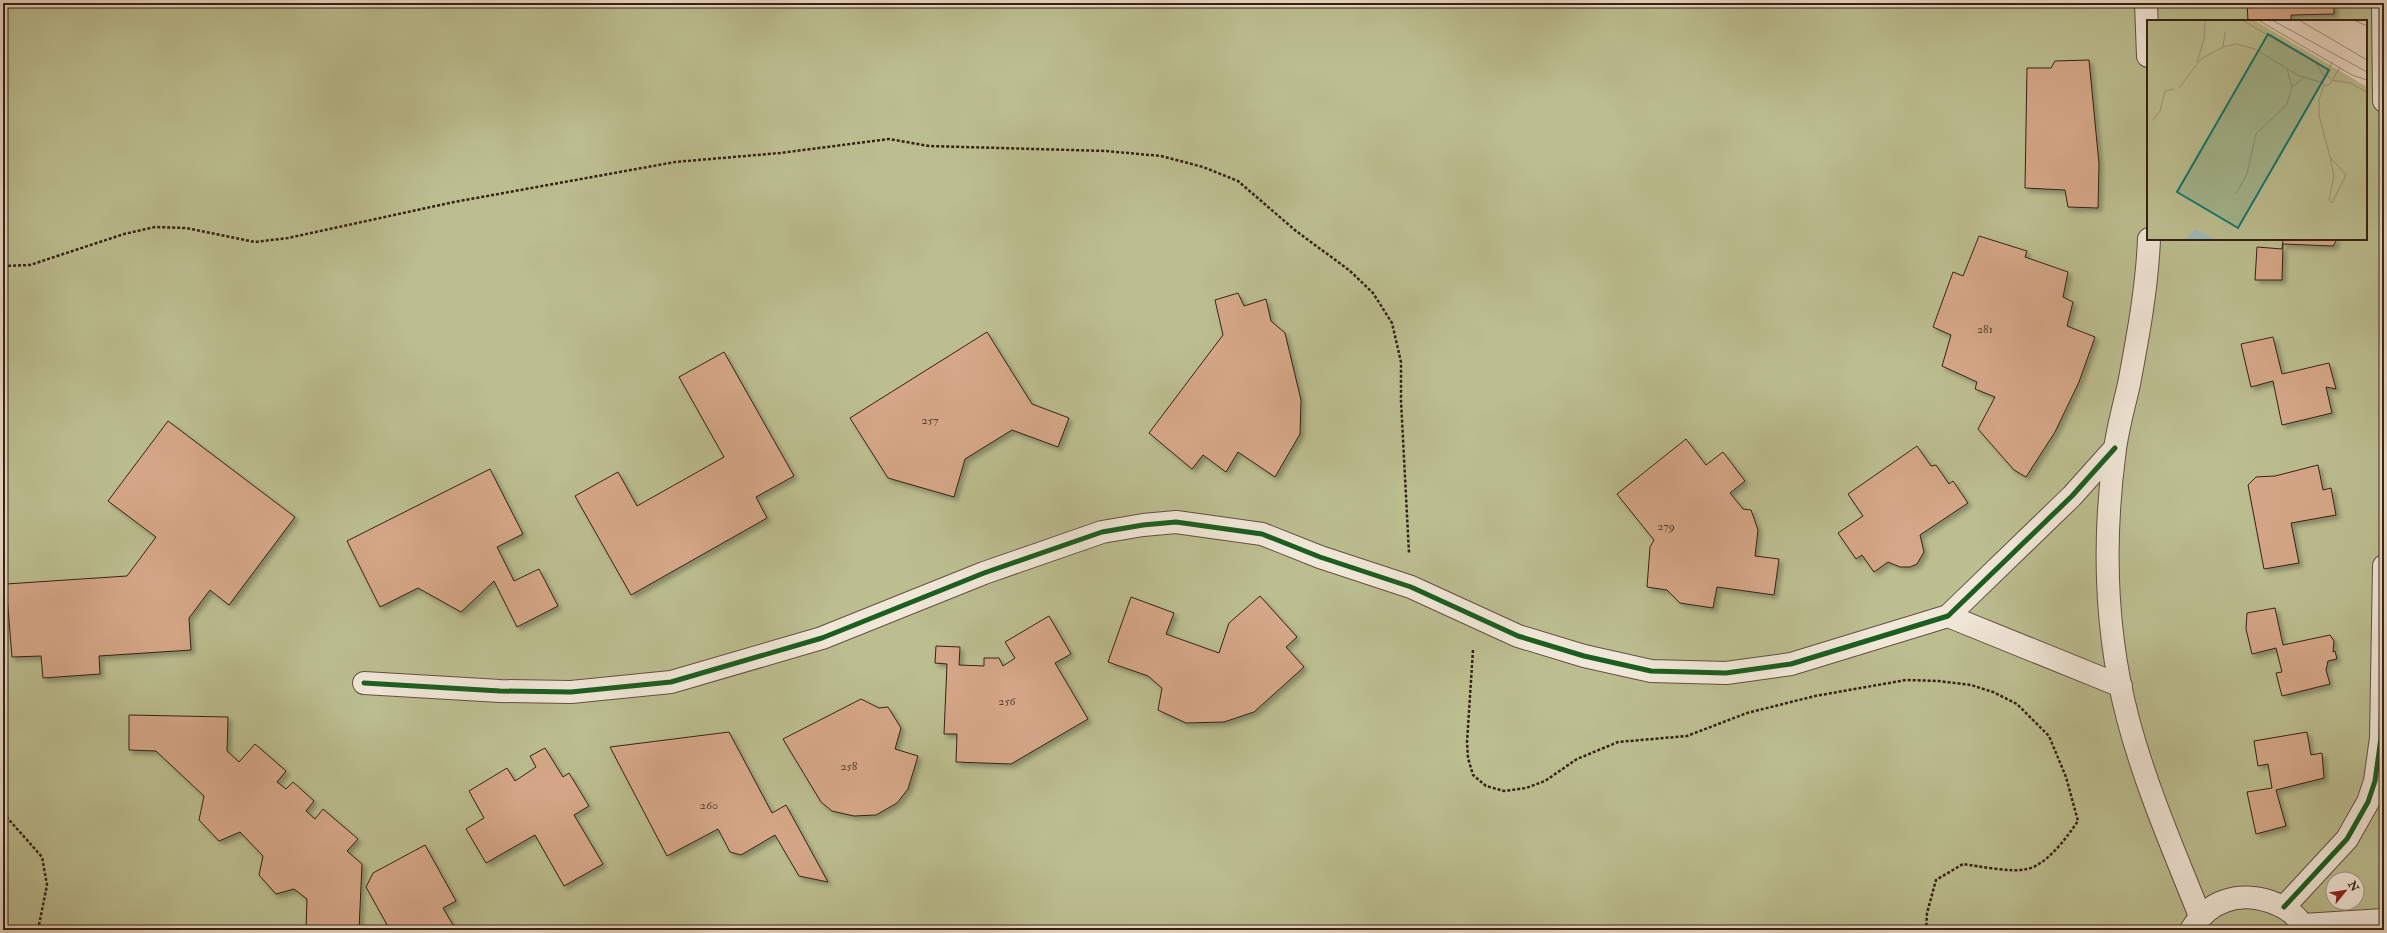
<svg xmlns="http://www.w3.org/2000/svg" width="2387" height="933" font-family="'IM FELL Double Pica',serif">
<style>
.green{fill:#bcbe90;stroke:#787052;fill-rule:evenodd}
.building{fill:#d5a788;stroke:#342214;filter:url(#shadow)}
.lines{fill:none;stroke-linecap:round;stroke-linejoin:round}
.minor-casing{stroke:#625040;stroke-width:24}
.path{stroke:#342214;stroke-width:2.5;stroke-dasharray:3 2;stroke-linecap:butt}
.minor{stroke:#f1e7d8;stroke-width:22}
.cycleway-casing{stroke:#f1e7d8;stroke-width:8}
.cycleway{stroke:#1b5e20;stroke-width:5}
.labels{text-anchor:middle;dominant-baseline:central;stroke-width:4;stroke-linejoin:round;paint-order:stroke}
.number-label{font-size:12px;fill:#5c4331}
.inset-road{fill:none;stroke:#a1907d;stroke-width:1}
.view{fill:#0f766e;fill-opacity:0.15;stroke:#0f766e;stroke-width:2}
.inset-edge{fill:none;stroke:#342214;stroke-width:2}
</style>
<defs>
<filter id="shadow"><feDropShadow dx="3.5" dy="3.5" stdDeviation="2" flood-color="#0004"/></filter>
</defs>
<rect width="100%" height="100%" fill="#eadac3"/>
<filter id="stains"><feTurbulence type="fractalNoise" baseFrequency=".005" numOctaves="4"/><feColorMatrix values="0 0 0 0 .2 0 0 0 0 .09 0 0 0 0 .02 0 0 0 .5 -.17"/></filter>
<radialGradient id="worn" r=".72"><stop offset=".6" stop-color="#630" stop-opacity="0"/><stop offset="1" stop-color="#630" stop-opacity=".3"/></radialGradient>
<path class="green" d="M3,3h2381v927h-2381zM2148,21h218v218h-218zM2333,879h24v24h-24z"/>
<path class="building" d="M2247,3h87v11l-43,1v6h-43z
M2089,60l10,104 -1,44 -30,-1 -3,-17 -40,-2 2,-120h24l4,-7z
M1979,236l48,15 -2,6 43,15 -5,25 10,5 -6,24 28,11 -16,45 -24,50 -29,45 -12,-7 -36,-41 17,-32 -20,-8 2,-7 -35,-16 9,-31 -18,-8 20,-55 10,4z
M2283,239h53v2l-3,5 -50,-2 -1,36h-27l2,-33 25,2z
M1238,293l6,13 22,-7 5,22 14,12 16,67 -1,34 -25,43 -37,-25 -12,20 -23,-17 -11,14 -43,-36 74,-98 -8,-35z
M987,332l45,72 37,14 -11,29 -46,-17 -47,29 -11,38 -66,-19 -38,-60z
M2273,337l9,37 47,-11 7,26 -10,-2 6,26 -50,12 -9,-44 -22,6 -10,-43z
M724,352l70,124 -38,21 11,21 -136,77 -56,-99 43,-24 19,34 87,-49 -45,-80z
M168,421l127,96 -66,88 -19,-15 -21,28 2,32 -92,6 1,18 -57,4 -2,-22 -29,1 -6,-73 121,-8 29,-39 -48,-36z
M1686,439l20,26 17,-13 22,29 -15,12 13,16 8,1 7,20 -3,26 24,3 -5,36 -57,-8 -4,21 -33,-5 -13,-13 -20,-3 3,-40 4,-7 -37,-46z
M1917,446l14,20 5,-1 13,19 4,-3 15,22 -48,32 4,17 -7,12 -7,3h-10l-12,-5 -14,10 -12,-17 -6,4 -18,-26 25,-17 -15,-22z
M2318,465l5,25 8,-2 5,27 -45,8 8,40 -35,6 -16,-84 8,-8 19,-1z
M490,469l33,65 -26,13 17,34 25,-12 19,37 -41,21 -23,-46 -33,31 -43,-24 -38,19 -33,-66z
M1260,596l37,41 -11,10 18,20 -50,45 -30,10 -38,1 -28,-13 4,-22 -14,-12 -40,-14 23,-65 43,16 -8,21 53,19 10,-30z
M2275,608l8,37 47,-10 4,6 -1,11 2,-1 2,8 -9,2 -2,9 4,14 -48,12 -6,-23 6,-1 -6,-24 -24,6 -6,-25 1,-16z
M1049,616l22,38 -16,9 33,56 -77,45 -55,-2 1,-28h-13l3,-70 -12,-1 1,-17 24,1 -1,18 25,1v-8h15l4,8 12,-8 -10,-16z
M861,699l18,9 9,-1 13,21 -6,21 23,7 -10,33 -11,14 -21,12 -22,1 -22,-5 -11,-9 -38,-63z
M129,715l99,2 -1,34 12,11 16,-18 31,27 -9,11 9,7 7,-7 21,19 -8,10 9,8 8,-10 35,30 -11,12 15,13 -3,66h-53l1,-31 -13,-10 -18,5 -17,-19 4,-19 -23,-24 -21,9 -20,-21 5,-24 -48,-45 -27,-1z
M729,732l43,81 14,-8 42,77 -29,-6 -24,-41 -34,20 -11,-3 -12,-23 -51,27 -57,-109z
M2307,732l4,23 11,-2 2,25 -48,12 10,36 -30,8 -9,-42 25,-4 -4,-24 -10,2 -4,-25z
M545,748l18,29 6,-4 20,33 -15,9 29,49 -39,22 -29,-51 -49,28 -20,-34 18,-11 -15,-27 38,-23 8,13 21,-14 -6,-11z
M425,845l31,56 -13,7 13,22h-66l-24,-43 7,-14z"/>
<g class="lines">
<g class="minor-casing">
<path id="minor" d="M2146,3l2,53
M2383,3l1,98
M2149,239c-2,49 -11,97 -20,145 -5,22 -11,43 -14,65 -12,89 -10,183 13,270 18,68 46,132 72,197
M1948,616l173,70
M364,683l136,8 71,1 100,-10 151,-44 162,-65 118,-41 41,-7 33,-3 86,12 58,23 91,30 107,49 66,20 67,15 75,2 65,-9 157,-48 124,-120 43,-48
M2284,907l63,-68 21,-37 7,-21 6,-43 3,-172
M2303,925l81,-5
M2191,930c8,-13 19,-24 34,-29 26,-10 68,2 80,29"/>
</g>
<path class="path" d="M3,266l27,-1 94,-31 31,-7 31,1 69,14 33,-4 166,-36 221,-40 105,-9 109,-14 40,7 177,5 55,5 42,11 35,14 58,50 53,39 24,23 19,30 9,39v39l8,152
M1473,650l-6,92 1,16 5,17 13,11 18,5 22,-3 19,-7 32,-22 41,-17 69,-6 60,-23 68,-17 91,-16 32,1 33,4 22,7 24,12 32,32 17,41 12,44c-11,16 -31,44 -51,48 -14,4 -49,-3 -64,-5l-27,16 -9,33 -1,17
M3,813l39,44 5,28 -9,45"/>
<use href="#minor" class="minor"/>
<g class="cycleway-casing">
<path id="cycleway" d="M2383,3l1,98
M364,683l136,8 71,1 100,-10 151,-44 162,-65 118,-41 41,-7 33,-3 86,12 58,23 91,30 107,49 66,20 67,15 75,2 65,-9 157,-48 124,-120 43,-48
M2284,907l63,-68 21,-37 7,-21 6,-43 3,-172"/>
</g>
<use href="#cycleway" class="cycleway"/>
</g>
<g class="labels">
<g class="number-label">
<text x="1985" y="329">281</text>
<text x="930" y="420">257</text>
<text x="1666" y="526">279</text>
<text x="1007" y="701">256</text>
<text x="849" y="766">258</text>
<text x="709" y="805">260</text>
</g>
</g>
<g transform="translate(2147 20)">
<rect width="220" height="220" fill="#eadac3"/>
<path d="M0,0h107l113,67v153h-220z" fill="#bcbe90"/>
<path d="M48,210l4,1 17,9h-31z" fill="#9ab9bb"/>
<path class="inset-road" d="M95,0l74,43 8,13M111,0l94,55 15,5M125,0l95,52M152,0l68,40M207,0l13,6M76,27l2,-15M50,42l7,-23 1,-19M179,55l6,-13M184,59l-5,-4 -5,7 5,4 4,-2 10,-17M185,60l18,3 17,9M177,65l-5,15v15l11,42M145,67l11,-9M32,68l22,-29 22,-12 13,-3 19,5 44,27 22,6M6,100l7,-9 5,-20 9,-2M183,137l16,18 -14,28 -3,-3 5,-24zM89,174l11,-20 9,-40 31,-30 5,-17 -5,-18"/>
<path class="view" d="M121,14l61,36 -91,158 -61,-36z"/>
<rect width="220" height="220" class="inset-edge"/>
</g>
<rect width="2387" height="933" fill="none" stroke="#eadac3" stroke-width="16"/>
<rect x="4" y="4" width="2379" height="925" fill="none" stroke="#342214" stroke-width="2"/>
<rect x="8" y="8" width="2371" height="917" fill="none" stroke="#342214"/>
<g transform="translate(2345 891) rotate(60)"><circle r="19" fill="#f1e7d8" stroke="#a5988a"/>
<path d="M0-3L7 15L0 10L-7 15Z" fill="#8f2418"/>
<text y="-6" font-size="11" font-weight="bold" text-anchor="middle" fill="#342214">N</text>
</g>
<rect width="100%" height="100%" filter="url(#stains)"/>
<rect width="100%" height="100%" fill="url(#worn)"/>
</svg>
